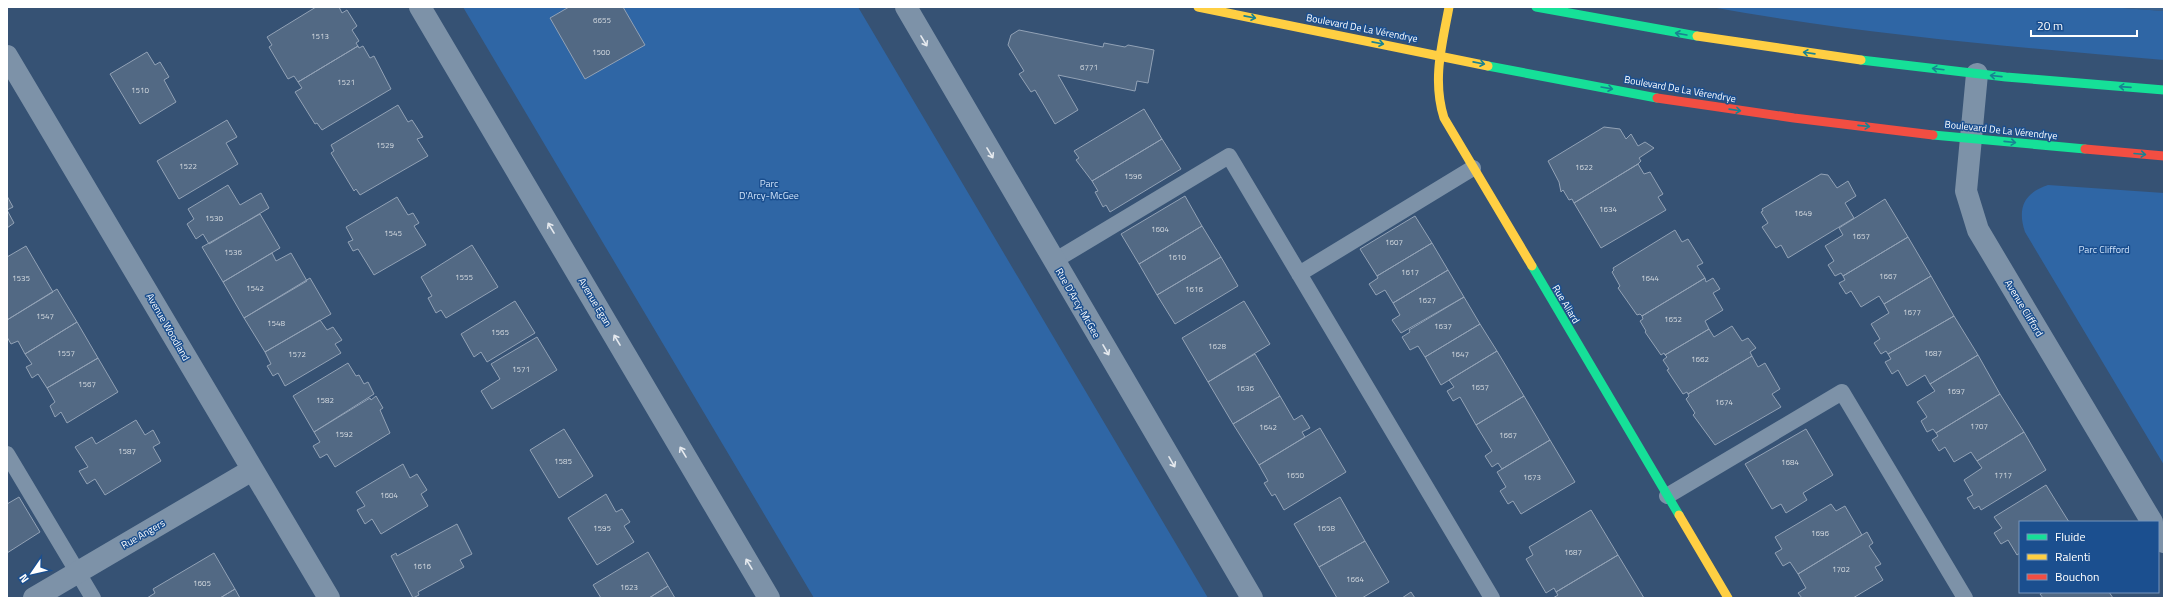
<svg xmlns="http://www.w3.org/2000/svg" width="2171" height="605" font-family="'Titillium Web',sans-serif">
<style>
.green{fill:#2f66a5}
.water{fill:#3b618d}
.building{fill:#526984;stroke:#92a2b6}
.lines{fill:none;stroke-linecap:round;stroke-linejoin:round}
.lane{stroke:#7d92a8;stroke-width:16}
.street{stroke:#7d92a8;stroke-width:22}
.fast{stroke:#16e098;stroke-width:9}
.slow{stroke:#ffcf43;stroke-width:9}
.jam{stroke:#f24e42;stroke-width:9}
.oneway{stroke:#198292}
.oneway2{stroke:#e5e9ee}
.labels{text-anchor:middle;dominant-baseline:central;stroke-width:3;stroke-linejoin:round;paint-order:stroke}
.number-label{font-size:8px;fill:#d4dae0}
.street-label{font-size:10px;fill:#fff;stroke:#1b4f8f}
.park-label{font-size:10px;fill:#cfe3fa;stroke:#1b4f8f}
</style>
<rect width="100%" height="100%" fill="#365274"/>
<path class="green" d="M463,7h395l350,591h-394z
M1711,7h399l54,4v49c-152,-13 -303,-26 -453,-53z
M2048,185l116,8v272l-139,-233c-8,-24 -1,-39 23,-47z"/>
<path class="water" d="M2110,7h54v4z"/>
<path class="building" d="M316,7h23l3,6 5,-3 10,16 -5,4 7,11 -3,2 2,3 -60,36 -4,-6 -6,3 -19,-32 3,-2 -5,-8z
M569,7h54l22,38 -60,34 -35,-61z
M1019,30l84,17 1,-4 21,4 3,-2 26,5 -6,33 -11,-2 -2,10 -77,-16 20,35 -23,14 -20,-34 -4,2 -12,-18 5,-3 -16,-26 3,-10z
M358,46l1,2 4,-2 7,12 4,-2 17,33 -69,41 -5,-7 -2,1 -20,-32 7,-4 -4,-6z
M147,52l8,13 5,-3 9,15 -5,3 12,22 -36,22 -30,-50z
M398,105l10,17 4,-2 11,17 -6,2 11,17 -68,39 -4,-6 -2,2 -23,-38 3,-2 -3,-6z
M1144,109l18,30 -70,42 -16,-21 3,-2 -5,-7z
M227,120l10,17 -11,6 12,21 -59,35 -22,-38z
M1604,127l16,2 6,10 5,-5 7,12 7,-4 9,6 -15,10 2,3 -3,3 -64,39 -2,-4 -3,1 -6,-10 -2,2 -2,-10 -11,-21z
M1162,139l19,30 -71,43 -4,-7 -3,2 -8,-15 3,-1 -6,-10z
M1638,164l6,10 6,-2 13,22 -5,3 8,13 -65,38 -27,-45z
M1821,174l7,1 9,13 11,-7 8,15 -11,7 9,15 -66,40 -7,-13 -5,3 -14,-21 6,-4 -7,-11 2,-1 -1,-2z
M228,185l12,20 21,-12 8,15 -60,36 -6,-10 -7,5 -9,-15 7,-5 -6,-10z
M7,196l6,11 -6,3 7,13 -7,5z
M1185,196l17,30 -63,38 -18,-30z
M397,197l11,18 5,-2 6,10 -5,3 12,19 -52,30 -16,-26 -5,2 -5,-9 5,-2 -7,-13z
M1885,199l23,38 -65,39 -2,-3 -6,3 -7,-11 6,-4 -9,-15 18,-11 -4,-7z
M260,214l20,34 -57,34 -21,-35z
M1415,216l17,27 -55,33 -17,-27z
M1202,226l19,31 -64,38 -18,-31z
M1675,230l7,12 6,-3 15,24 -6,3 8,12 -63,38 -2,-2 -3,1 -19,-27 2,-2 -8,-14 2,-2 -1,-2z
M1908,237l23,39 -47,28 -5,-8 -18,11 -10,-16 -5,3 -7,-11 6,-3 -2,-4z
M1432,243l16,27 -55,33 -8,-13 -9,5 -7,-11 9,-6 -1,-2z
M472,245l26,42 -52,31 -5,-8 -5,3 -8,-15 4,-2 -11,-19z
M26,246l27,46 -46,28v-63z
M272,253l4,8 15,-8 16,28 -63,37 -21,-36z
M1221,257l17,29 -63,38 -18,-29z
M1448,270l16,27 -63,36 -9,-13 8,-5 -7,-12z
M1931,276l23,40 -66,38 -2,-3 -5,3 -7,-11 6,-4 -9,-15 18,-11 -5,-9z
M310,278l21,36 -66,38 -21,-34z
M1705,278l1,4 7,-4 7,11 -7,4 10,17 -18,11 4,8 -44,26 -1,-2 -3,2 -16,-23 1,-1 -6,-10 3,-2 -1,-3z
M57,289l20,33 -52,32 -7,-13 -7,3 -4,-7v-17z
M1464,297l16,27 -55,33 -7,-11 -8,4 -8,-13 8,-5 -1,-2z
M515,301l20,32 -48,29 -6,-10 -7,5 -13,-23z
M1244,301l26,43 -62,38 -26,-44z
M1954,316l24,39 -48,29 -5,-9 -18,11 -9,-16 -6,4 -7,-12 6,-3 -3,-5z
M320,320l7,10 6,-3 9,13 -7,4 6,9 -56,33 -7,-13 -5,3 -6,-10 4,-2 -6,-12z
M77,322l21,36 -51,30 -9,-14 -6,4 -6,-11 6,-3 -7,-10z
M1480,324l17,27 -56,34 -16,-28z
M1732,326l10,15 6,-3 8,10 -6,4 2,4 -64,38 -1,-2 -4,2 -16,-24 2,-1 -6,-9 4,-3 -2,-2 44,-26 5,8z
M537,337l20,33 -65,39 -11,-18 19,-12 -9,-15z
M1497,351l27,45 -48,29 -16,-28 -7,4 -6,-10 7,-4 -5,-7z
M1255,354l25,42 -47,28 -25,-42z
M1978,355l22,39 -64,39 -3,-4 -6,3 -6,-11 6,-4 -10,-15 18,-11 -5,-7z
M1752,356l6,11 7,-4 15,26 -8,5 9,13 -66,38 -22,-30 2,-2 -9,-14 3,-3 -1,-2z
M98,358l20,34 -51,31 -6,-11 -6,5 -5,-11 5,-4 -8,-14z
M348,363l8,13 3,-1 5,9 4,-2 6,12 -60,38 -21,-36z
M2000,394l24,38 -47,29 -6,-9 -17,10 -9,-15 -6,4 -7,-11 6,-4 -2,-3z
M376,396l7,12 -3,2 10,23 -55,34 -8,-13 -7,4 -7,-12 7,-4 -6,-10 56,-34 1,2z
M1280,396l14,24 8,-5 8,13 -8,4 3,5 -46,28 -26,-41z
M1524,396l26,44 -48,29 -4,-6 -6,4 -7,-11 7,-5 -16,-26z
M136,420l9,15 8,-5 7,13 -7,4 8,14 -56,34 -10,-16 -8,5 -8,-13 9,-4 -13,-20 17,-10 4,7z
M1320,428l26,44 -62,38 -9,-16 -3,2 -8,-13 4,-2 -9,-16z
M564,429l29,47 -34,22 -29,-48z
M1806,429l27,46 -30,18 4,7 -21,13 -5,-9 -9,5 -27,-45z
M2024,432l22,38 -65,40 -2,-4 -5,3 -7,-11 6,-3 -9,-15 18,-12 -5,-7z
M1550,440l25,42 -54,32 -8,-13 -5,3 -8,-13 6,-4 -9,-15z
M403,464l7,14 7,-4 10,16 -6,4 7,12 -47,28 -9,-15 -7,5 -8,-14 8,-4 -9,-14z
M2046,485l23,37h-49v31l-3,2 -9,-15 -7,4 -7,-11 8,-5 -8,-11z
M606,494l10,18 6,-3 8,13 -6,4 10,16 -37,23 -29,-47z
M19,497l21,35 -33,21v-49z
M1340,497l25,44 -46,26 -25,-43z
M1831,504l5,7 9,-5 17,29 -64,39 -8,-12 -7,4 -8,-13 7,-4 -7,-12z
M1591,510l27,45 -62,37 -2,-4 -8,5 -20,-34 7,-4 -4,-8z
M457,524l15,30 -12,6 4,7 -46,25 1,3 -6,3 -22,-42 5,-3 1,3z
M1867,532l6,11 -4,3 12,18 -6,3 8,13 -30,18h-51l-4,-5 8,-5 -8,-14z
M1365,541l24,41 -27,16h-25l-18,-31z
M648,552l20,34 -19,12h-48l-8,-13z
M214,553l21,36 -15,9h-73l8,-5 -2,-4z
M1618,555l26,43h-91l5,-3 -2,-3z
M668,586l7,12h-26z
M235,589l5,9h-20z
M1411,592l4,6h-13z
M2044,592h65l4,6h-70l-3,-4z"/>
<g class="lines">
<path class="lane" d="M1054,261l175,-105 263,442
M1299,274l174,-106
M7,454l86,144
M1667,496l175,-104 123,206"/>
<path class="street" d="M420,7l349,591
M906,7l346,591
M7,56l322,542
M1977,74l-11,117 12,39 174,292
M2158,532l6,10
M34,598l218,-128"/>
<path class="fast" d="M1536,7l161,29
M1861,60l145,17 158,13
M1488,66l169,32
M1933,135l152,14
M1532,266l147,249"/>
<path class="slow" d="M1198,7l290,59
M1449,7c-7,38 -17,73 -5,111l88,148
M1697,36l164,24
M1679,515l49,83"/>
<path class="jam" d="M1657,98l137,20 139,17
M2085,149l79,7"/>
</g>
<defs><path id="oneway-shaft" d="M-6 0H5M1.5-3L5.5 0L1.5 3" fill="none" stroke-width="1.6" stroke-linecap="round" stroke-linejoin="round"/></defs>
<g class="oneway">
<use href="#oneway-shaft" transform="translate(1250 17) rotate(11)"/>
<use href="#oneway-shaft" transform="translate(1681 34) rotate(-170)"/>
<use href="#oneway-shaft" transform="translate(1378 43) rotate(11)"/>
<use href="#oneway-shaft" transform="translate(1809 53) rotate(-172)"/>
<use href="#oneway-shaft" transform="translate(1479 63) rotate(11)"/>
<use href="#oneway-shaft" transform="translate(1938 69) rotate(-173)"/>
<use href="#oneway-shaft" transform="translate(1996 76) rotate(-174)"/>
<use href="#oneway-shaft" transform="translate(2125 87) rotate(-176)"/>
<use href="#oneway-shaft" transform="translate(1607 88) rotate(10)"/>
<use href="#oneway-shaft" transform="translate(1735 110) rotate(8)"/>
<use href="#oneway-shaft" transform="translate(1864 126) rotate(6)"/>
<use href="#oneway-shaft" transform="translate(2010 142) rotate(6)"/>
<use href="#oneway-shaft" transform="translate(2140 154) rotate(5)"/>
</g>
<g class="oneway2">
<use href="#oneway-shaft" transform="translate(924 41) rotate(59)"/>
<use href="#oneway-shaft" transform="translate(990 153) rotate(59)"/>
<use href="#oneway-shaft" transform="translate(551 228) rotate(-121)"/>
<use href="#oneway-shaft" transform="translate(617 340) rotate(-121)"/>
<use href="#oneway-shaft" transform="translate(1106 350) rotate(60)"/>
<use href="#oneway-shaft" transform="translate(683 452) rotate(-121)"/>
<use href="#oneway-shaft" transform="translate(1172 462) rotate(60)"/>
<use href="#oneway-shaft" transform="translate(749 564) rotate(-121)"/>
</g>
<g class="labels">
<g class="number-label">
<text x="602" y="20">6655</text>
<text x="320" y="36">1513</text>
<text x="601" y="52">1500</text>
<text x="1089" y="67">6771</text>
<text x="346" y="82">1521</text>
<text x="140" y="90">1510</text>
<text x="385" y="145">1529</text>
<text x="188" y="166">1522</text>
<text x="1584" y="167">1622</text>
<text x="1133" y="176">1596</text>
<text x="1608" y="209">1634</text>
<text x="1803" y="213">1649</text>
<text x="214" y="218">1530</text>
<text x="1160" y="229">1604</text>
<text x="393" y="233">1545</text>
<text x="1861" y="236">1657</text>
<text x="1394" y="242">1607</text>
<text x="233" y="252">1536</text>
<text x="1177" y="257">1610</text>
<text x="1410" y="272">1617</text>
<text x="1888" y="276">1667</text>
<text x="464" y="277">1555</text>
<text x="21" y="278">1535</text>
<text x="1650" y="278">1644</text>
<text x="255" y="288">1542</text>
<text x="1194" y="289">1616</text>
<text x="1427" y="300">1627</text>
<text x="1912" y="312">1677</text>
<text x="45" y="316">1547</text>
<text x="1673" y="319">1652</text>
<text x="276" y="323">1548</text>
<text x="1443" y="326">1637</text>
<text x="500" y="332">1565</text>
<text x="1217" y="346">1628</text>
<text x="66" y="353">1557</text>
<text x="1933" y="353">1687</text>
<text x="297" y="354">1572</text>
<text x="1460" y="354">1647</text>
<text x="1700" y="359">1662</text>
<text x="521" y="369">1571</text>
<text x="87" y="384">1567</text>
<text x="1480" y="387">1657</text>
<text x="1245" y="388">1636</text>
<text x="1956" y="391">1697</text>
<text x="325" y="400">1582</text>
<text x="1724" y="402">1674</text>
<text x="1979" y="426">1707</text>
<text x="1268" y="427">1642</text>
<text x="344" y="434">1592</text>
<text x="1508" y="435">1667</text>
<text x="127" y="451">1587</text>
<text x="563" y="461">1585</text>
<text x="1790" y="462">1684</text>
<text x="1295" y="475">1650</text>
<text x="2003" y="475">1717</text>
<text x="1532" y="477">1673</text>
<text x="389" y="495">1604</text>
<text x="602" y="528">1595</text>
<text x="1326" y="528">1658</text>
<text x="1820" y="533">1696</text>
<text x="1573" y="552">1687</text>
<text x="422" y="566">1616</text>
<text x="1841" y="569">1702</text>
<text x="1355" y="579">1664</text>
<text x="202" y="583">1605</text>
<text x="629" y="587">1623</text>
</g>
<g class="street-label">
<text transform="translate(1362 28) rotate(11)">Boulevard De La Vérendrye</text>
<text transform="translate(1680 89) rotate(10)">Boulevard De La Vérendrye</text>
<text transform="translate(2001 130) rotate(6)">Boulevard De La Vérendrye</text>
<text transform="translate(595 302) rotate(59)">Avenue Egan</text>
<text transform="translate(1078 303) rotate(60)">Rue D'Arcy-McGee</text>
<text transform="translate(1566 304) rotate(59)">Rue Allard</text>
<text transform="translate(2024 308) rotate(59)">Avenue Clifford</text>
<text transform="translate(168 327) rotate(60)">Avenue Woodland</text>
<text transform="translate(143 534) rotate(-30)">Rue Angers</text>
</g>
<g class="park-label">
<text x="769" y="183">Parc<tspan x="769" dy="12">D'Arcy-McGee</tspan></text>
<text x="2104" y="249">Parc Clifford</text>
</g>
</g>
<rect width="2171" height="605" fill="none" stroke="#ffffff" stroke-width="16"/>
<rect x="2019" y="521" width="140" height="72" fill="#1b4f8f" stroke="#7695bc"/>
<rect x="2027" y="534" width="20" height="6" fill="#16e098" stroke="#7695bc"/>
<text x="2055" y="541" font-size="12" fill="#ffffff">Fluide</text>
<rect x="2027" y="554" width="20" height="6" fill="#ffcf43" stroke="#7695bc"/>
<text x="2055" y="561" font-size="12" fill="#ffffff">Ralenti</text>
<rect x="2027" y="574" width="20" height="6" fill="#f24e42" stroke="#7695bc"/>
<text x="2055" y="581" font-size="12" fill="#ffffff">Bouchon</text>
<g transform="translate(32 573) rotate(236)" stroke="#1b4f8f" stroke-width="3" paint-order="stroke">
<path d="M0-3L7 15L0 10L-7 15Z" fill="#ffffff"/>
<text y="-6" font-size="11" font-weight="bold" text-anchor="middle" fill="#ffffff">N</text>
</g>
<path d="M2031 30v6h106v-6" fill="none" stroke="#ffffff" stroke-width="2"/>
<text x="2037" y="30" font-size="12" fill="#ffffff" stroke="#1b4f8f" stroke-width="3" paint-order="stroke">20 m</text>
</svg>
